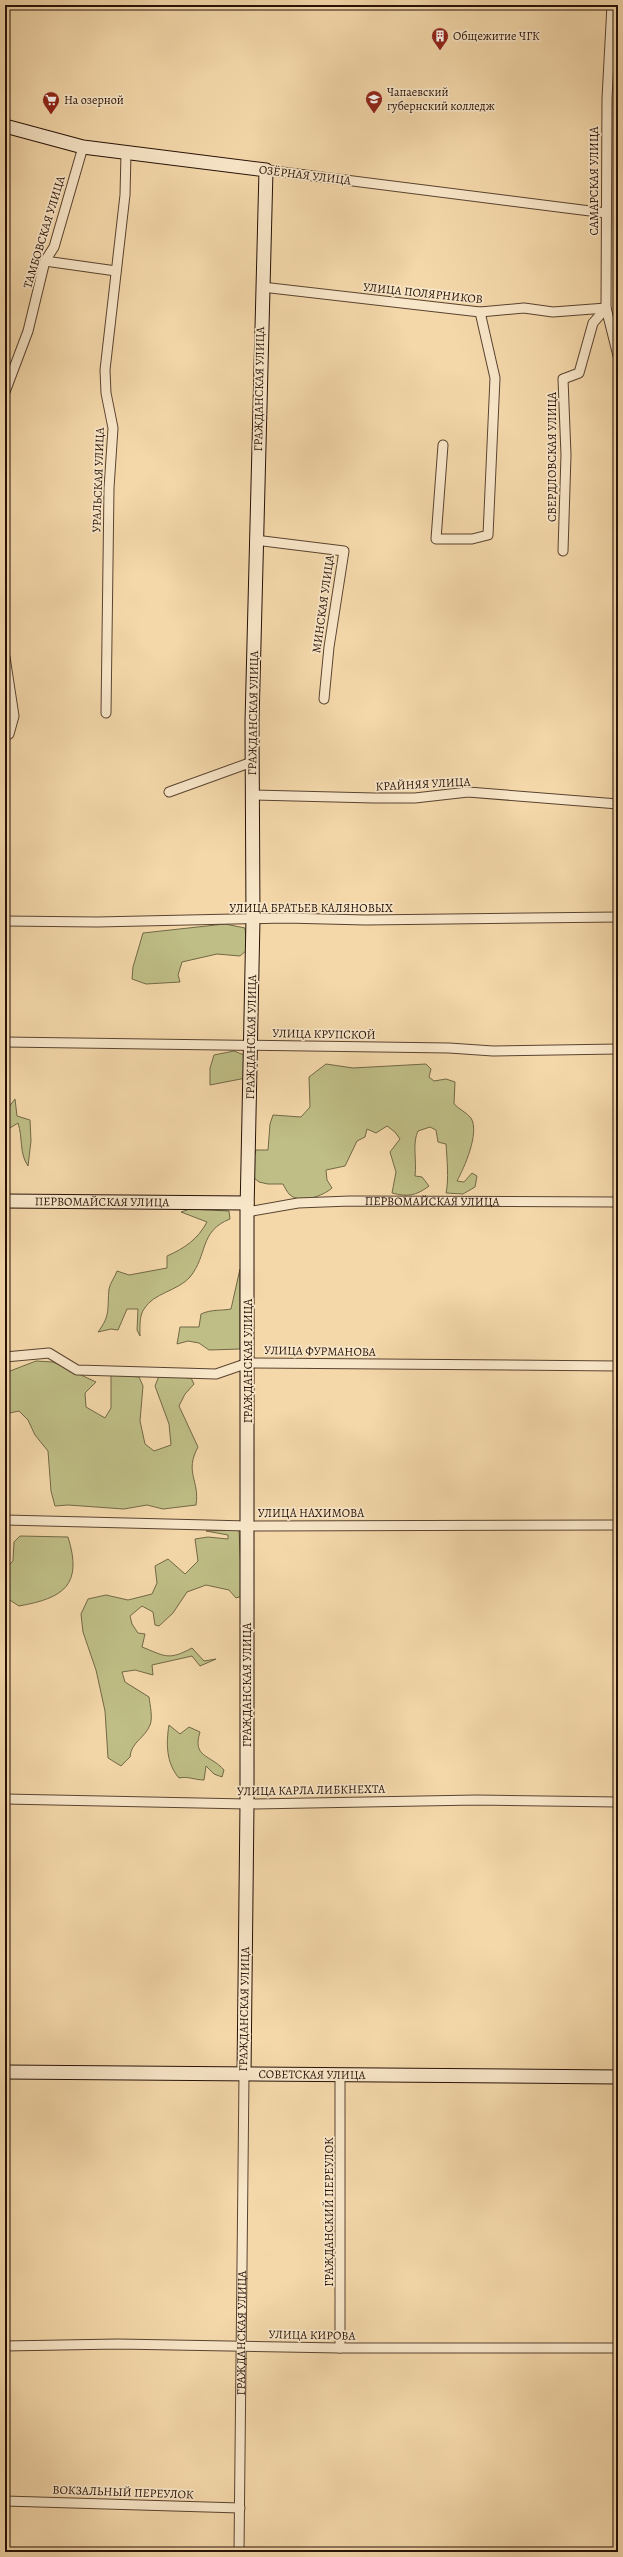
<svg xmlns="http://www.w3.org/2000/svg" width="623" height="2557" font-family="Alegreya,serif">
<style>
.green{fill:#bfbe86;stroke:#726846}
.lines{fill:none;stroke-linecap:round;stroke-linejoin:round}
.street-casing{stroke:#5a4330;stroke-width:11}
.secondary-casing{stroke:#261107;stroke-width:15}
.street{stroke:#f8e6c8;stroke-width:9}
.secondary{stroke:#f8e6c8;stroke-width:13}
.labels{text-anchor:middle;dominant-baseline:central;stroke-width:3.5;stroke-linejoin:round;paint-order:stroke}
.poi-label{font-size:12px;fill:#261107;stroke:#f8e6c8;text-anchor:start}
.street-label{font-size:12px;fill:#261107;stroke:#f8e6c8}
</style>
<rect width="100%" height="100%" fill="#f4d8aa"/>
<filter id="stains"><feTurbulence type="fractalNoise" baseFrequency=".005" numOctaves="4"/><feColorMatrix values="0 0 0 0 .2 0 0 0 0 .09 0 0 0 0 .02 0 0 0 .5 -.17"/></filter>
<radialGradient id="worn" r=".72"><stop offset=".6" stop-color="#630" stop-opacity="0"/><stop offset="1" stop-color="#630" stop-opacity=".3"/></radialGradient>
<path class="green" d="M225,924l20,4 2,22 -7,6 -23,-2 -35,8 -4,13 2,7 -34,2 -14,-5 1,-12 10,-34z
M234,1051l10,4 3,12 -1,11 -36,7v-17l4,-13z
M326,1064l27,4 73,-4 5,5 -2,8 5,4 12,-2 9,3 -1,22c5,5 13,9 17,14 9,15 -7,50 -14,63l7,1 8,-9 5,3 -2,11 -12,7 -17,-1c3,-13 1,-34 0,-49l-8,-2 -2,-12 -6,-3 -12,4c-6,12 -1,30 -3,45l7,1 7,9c-13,10 -22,11 -37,7l4,-21 -6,-20 10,-13 -5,-7 -8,-6 -11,7 -9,-4 -2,8 -8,4 -12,25 -19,4 1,10 5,8c-9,8 -31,16 -42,7 -3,-3 -5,-7 -7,-11h-15l-9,-2 -6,-5 -1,-14 4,-13h12l2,-26 3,-9 28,2 9,-10 -1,-30z
M15,1099l2,17 13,4 1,21 -3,25c-9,-13 -5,-28 -10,-43l-13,8v-19z
M190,1209l39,2 1,8c-31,12 -22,36 -40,58 -12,14 -37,16 -46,32 -5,7 -4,19 -4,27l-3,-6 1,-21h-11l-9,21 -7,-1 -13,3c13,-17 9,-24 11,-43 1,-6 6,-12 8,-18l12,4 38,-7v-12c18,-8 31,-17 40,-34l-26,-10z
M240,1269v80l-31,1 -10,-7 -11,-2 -11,3 3,-17h19l2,-13c11,-5 19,-3 30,-5z
M36,1361l17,1 43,20 -11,11 1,14 19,11 6,-10v-33l28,2 4,9 -3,35 5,23 9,7 17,-6 -2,-21 -14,-38 4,-10 32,2 3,6 -9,10 -6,12 19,41c-14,26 2,33 -2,58l-33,4 -16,-4 -23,4 -56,-4 -13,1 -4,-15 -3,-40 -13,-16 -7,-15 -9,-9 -14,3v-41z
M239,1530l3,66 -6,2 -7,-8 -23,-5 -19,7 -14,21 -14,13 -4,-1 -2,-13 -11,-6 -12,10 2,8 6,9 7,1 -3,13c23,9 26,14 50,1l12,13 12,-2 -16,7 -8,-10 -40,9 1,10 -18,-5 -13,2 3,10 24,15c1,8 4,21 1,28 -5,13 -19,17 -20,32l-9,9 -13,-8 -3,-47 -9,-41 -13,-38 -2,-18 7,-15 18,-4 22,5 24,-6 5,-11 -2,-17 13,-7 17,15 13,-13 -3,-22 13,-2 20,2v-4l-22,-4z
M20,1536l48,1c15,48 -4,61 -49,69l-14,-9v-28l8,-8 1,-19z
M169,1725l11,9 9,-7 11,5c-8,26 10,22 24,38l-2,7 -8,-3 -8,-8 -2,14c-9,0 -16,-4 -25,-2 -13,-15 -13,-35 -10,-53z"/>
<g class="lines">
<g class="street-casing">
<g id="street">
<path d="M612,5l-5,93 -1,210 12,48"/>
<path d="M266,170l340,43"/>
<path d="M45,261l71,10"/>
<path d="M262,287l218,25 44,-4 29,4 53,-4"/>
<path d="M5,392l23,-61 17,-70 9,-14 29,-100"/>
<path d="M443,445l-7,94h36l16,-4 7,-157 -15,-66"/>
<path d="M255,540l89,11 -15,96 -5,52"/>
<path d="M563,551l3,-96 -3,-76 16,-6 14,-50 13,-15"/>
<path d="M5,657l9,59 -5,18 -4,2"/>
<path d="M106,713l3,-225 4,-60 -7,-35 -1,-23 20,-175 1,-42"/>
<path d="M169,792l83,-30"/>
<path d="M252,795l122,3h41l53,-6 150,12"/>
<path d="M5,921l92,1 188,-4 81,2 252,-3"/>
<path d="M5,1042l444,6 44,3 125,-2"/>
<path id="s1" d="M247,1212l51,-9 52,-2 268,1"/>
<path d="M5,1357l44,-4 28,17 139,4 32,-11 370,3"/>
<path d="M5,1520l243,6 370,-1"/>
<path d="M5,1799l242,5 230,-4 141,2"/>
<path d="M5,2346l113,-2 222,4h278"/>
<path d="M340,2348v-273"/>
<path d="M5,2501l235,7"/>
<path id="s2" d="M239,2552l5,-478"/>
</g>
</g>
<g class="secondary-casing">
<g id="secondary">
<path d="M5,126l78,21 183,23 -14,552 1,197 -6,293v592l-3,270"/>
<path id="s3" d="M5,1201l242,2"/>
<path id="s4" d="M5,2072l613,5"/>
</g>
</g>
<use href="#street" class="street"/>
<use href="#secondary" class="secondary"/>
</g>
<defs>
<g id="building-pin" transform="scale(0.9)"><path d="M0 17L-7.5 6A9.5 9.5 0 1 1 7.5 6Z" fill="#8f2418" stroke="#f8e6c8"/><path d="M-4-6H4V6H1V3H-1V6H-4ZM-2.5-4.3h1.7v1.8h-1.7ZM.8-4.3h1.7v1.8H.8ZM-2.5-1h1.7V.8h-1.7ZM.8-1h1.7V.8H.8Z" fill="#fff"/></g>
<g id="university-pin" transform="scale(0.9)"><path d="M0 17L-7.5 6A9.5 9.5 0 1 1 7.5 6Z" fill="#8f2418" stroke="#f8e6c8"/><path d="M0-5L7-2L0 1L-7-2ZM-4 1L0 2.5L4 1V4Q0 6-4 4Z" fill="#fff"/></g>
<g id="supermarket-pin" transform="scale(0.9)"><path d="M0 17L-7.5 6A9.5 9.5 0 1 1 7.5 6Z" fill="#8f2418" stroke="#f8e6c8"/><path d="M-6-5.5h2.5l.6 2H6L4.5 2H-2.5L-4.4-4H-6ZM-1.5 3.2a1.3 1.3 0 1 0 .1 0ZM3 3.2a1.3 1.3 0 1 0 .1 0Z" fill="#fff"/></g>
</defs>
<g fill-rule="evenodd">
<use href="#building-pin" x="440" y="36"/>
<use href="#university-pin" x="374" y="99"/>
<use href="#supermarket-pin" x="51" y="100"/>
</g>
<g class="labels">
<g class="poi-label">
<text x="453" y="36">Общежитие ЧГК</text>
<text x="387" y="92">Чапаевский<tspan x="387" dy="14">губернский колледж</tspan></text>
<text x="64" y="100">На озерной</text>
</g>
<g class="street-label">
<text transform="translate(305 175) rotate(7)">ОЗЁРНАЯ УЛИЦА</text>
<text transform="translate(594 181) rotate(-90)">САМАРСКАЯ УЛИЦА</text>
<text transform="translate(44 232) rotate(-73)">ТАМБОВСКАЯ УЛИЦА</text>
<text transform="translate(423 293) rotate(6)">УЛИЦА ПОЛЯРНИКОВ</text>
<text transform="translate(259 389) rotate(-89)">ГРАЖДАНСКАЯ УЛИЦА</text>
<text transform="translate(552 457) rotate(-90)">СВЕРДЛОВСКАЯ УЛИЦА</text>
<text transform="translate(98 480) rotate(-88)">УРАЛЬСКАЯ УЛИЦА</text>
<text transform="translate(323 604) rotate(-82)">МИНСКАЯ УЛИЦА</text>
<text transform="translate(253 713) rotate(-89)">ГРАЖДАНСКАЯ УЛИЦА</text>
<text transform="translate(423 784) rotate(-3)">КРАЙНЯЯ УЛИЦА</text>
<text x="311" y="908">УЛИЦА БРАТЬЕВ КАЛЯНОВЫХ</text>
<text transform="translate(324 1034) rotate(1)">УЛИЦА КРУПСКОЙ</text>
<text transform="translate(251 1037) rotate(-89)">ГРАЖДАНСКАЯ УЛИЦА</text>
<text stroke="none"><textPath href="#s3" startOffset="97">ПЕРВОМАЙСКАЯ УЛИЦА</textPath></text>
<text stroke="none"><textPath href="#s1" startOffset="186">ПЕРВОМАЙСКАЯ УЛИЦА</textPath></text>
<text transform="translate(320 1351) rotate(1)">УЛИЦА ФУРМАНОВА</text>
<text transform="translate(248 1361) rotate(-90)">ГРАЖДАНСКАЯ УЛИЦА</text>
<text x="311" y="1513">УЛИЦА НАХИМОВА</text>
<text transform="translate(247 1685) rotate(-90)">ГРАЖДАНСКАЯ УЛИЦА</text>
<text transform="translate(311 1790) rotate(-1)">УЛИЦА КАРЛА ЛИБКНЕХТА</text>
<text transform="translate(244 2009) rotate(-89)">ГРАЖДАНСКАЯ УЛИЦА</text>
<text stroke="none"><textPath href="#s4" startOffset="307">СОВЕТСКАЯ УЛИЦА</textPath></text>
<text transform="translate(329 2212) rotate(-90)">ГРАЖДАНСКИЙ ПЕРЕУЛОК</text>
<text stroke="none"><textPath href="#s2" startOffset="219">ГРАЖДАНСКАЯ УЛИЦА</textPath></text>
<text transform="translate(312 2335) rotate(1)">УЛИЦА КИРОВА</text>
<text transform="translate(123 2492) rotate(2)">ВОКЗАЛЬНЫЙ ПЕРЕУЛОК</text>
</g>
</g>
<rect width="623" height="2557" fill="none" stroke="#f4d8aa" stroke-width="20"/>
<rect x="6" y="6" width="611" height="2545" fill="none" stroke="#261107" stroke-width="2"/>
<rect x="10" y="10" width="603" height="2537" fill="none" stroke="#261107"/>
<rect width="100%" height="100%" filter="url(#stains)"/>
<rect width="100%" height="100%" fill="url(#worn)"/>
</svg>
